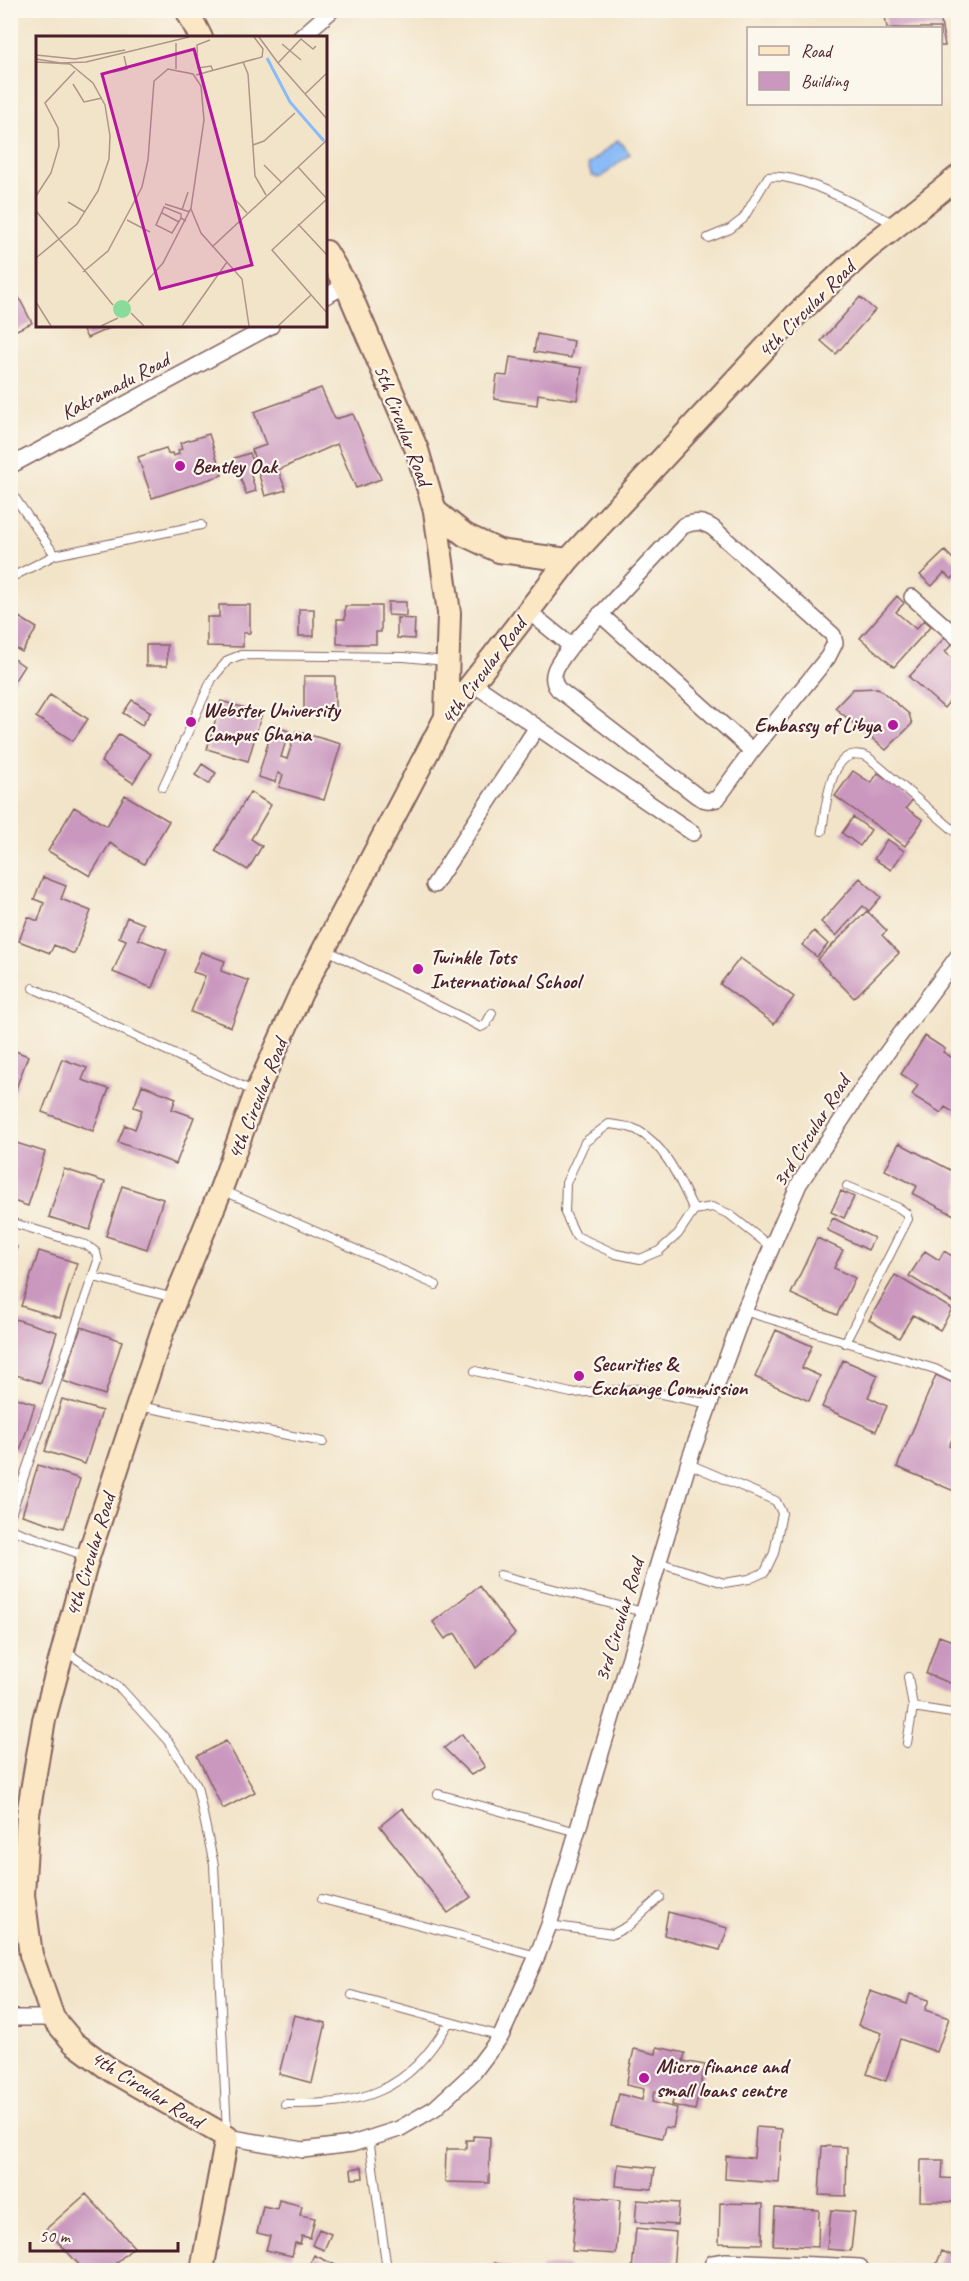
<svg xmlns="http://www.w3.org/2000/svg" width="969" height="2281" font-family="Caveat,sans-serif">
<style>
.water{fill:#8abbf6;stroke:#6a6d90;stroke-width:1.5}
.building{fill:#ca98bf}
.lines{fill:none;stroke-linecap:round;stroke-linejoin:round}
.lane-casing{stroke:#856462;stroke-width:10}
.street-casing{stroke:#856462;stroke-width:18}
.secondary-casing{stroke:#856462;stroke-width:26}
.lane{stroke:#fff;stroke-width:8}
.street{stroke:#fff;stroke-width:15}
.secondary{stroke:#fbe7c3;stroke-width:22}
.poi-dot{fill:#b5179e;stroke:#fbf7ec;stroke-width:2}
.labels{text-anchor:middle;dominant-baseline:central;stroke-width:4.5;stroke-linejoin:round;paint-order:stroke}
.street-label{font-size:21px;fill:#4a1f2b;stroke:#fbf7ec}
.poi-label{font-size:21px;font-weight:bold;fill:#4a1f2b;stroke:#fbf7ec;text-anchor:start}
.inset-river{fill:none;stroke:#8abbf6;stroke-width:3}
.inset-road{fill:none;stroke:#af958a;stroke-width:1.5}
.view{fill:#b5179e;fill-opacity:0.15;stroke:#b5179e;stroke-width:3}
.inset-edge{fill:none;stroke:#4a1f2b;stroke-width:3}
</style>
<rect width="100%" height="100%" fill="#fbf7ec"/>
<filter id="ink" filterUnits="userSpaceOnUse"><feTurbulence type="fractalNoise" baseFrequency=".0167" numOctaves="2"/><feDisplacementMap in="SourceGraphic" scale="12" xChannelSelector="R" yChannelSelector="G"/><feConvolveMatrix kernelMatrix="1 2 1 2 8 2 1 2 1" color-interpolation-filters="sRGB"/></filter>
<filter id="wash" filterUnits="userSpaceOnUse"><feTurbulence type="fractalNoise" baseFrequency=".008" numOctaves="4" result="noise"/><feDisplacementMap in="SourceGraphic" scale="24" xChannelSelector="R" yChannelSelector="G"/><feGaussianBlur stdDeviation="1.35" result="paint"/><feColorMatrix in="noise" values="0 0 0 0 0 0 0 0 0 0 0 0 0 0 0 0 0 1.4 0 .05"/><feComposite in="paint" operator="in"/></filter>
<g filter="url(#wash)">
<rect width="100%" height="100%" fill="#f2e4c9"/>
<path class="water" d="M618,140l12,14 -30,24 -8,-2 -4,-11z"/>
<g id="blocks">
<path class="building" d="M884,10h55l6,36h-5v-18h-53z
M14,288l18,35 -22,10v-43z
M860,297l15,13 -39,44 -15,-13z
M81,326h33l-27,12z
M537,334l37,7 -3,17 -37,-6z
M510,357l72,11 -5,32 -39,-6 -1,11 -43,-6 3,-24 10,1z
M321,388l14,31 18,-5 28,65 -25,9 -19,-44 -59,26 8,20 -21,6 -13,-46 14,-5 -12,-33z
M209,434l13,41 -70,23 -14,-41 28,-9 2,6 4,-1 1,3 6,-2 -1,-4 4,-1 -2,-6z
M250,453l5,15 -6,2 7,21 -10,3 -12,-36z
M945,551l13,13v8l-6,7 -8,-6 -12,13 -12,-11z
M897,596l7,7 -8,9 20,17 8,-9 7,6 -37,41 -34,-29z
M388,602h18v14l-18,-1z
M219,605h31v28h-7v14l-36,-1v-29h12z
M345,606h36v26h-5v12h-39v-25h8z
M299,609h15v27h-15z
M19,617l18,11 -15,24 -12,-7v-13z
M397,618l18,1 -1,20 -17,-1z
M946,636l7,7 -8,9 13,11v28l-14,17 -35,-31z
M146,645h21v21h-21z
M14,659l10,7 -14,22v-24z
M304,676h31v34h-31z
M878,688l31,26 3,10 -26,26 -51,-42 18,-19z
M50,695l38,24 -15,22 -37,-24z
M132,700l19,12 -9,13 -19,-12z
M221,701l41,12 -14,48 -41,-12z
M273,726l16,5 -8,26 6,2 9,-28 45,13 -17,56 -45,-13 4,-12 -5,-2 -3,9 -17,-5z
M119,734l32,20 -18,29 -32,-21z
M202,764l14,9 -7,11 -14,-9z
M853,771l18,12 7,-10 36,25 -8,10 17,12 -18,26 -70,-50z
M250,792l21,13 -20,34 11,7 -14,24 -33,-19z
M125,795l44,26 -25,43 -34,-21 -20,33 -42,-25 26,-44 33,19z
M853,817l18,13 -11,16 -18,-13z
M887,839l17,12 -13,19 -17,-11z
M43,877l23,9 -5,13 30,12 -17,43 -20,-9 -4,8 -31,-12 9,-24 10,4 6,-18 -10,-4z
M860,878l21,19 -12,14 -6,-5 -27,30 -15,-14z
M867,911l20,20 -5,4 17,18 -45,45 -37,-38z
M127,917l17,7 -6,15 29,11 -15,38 -39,-16 13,-32 -7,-3z
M814,931l14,13 -11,13 -15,-12z
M201,952l24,9 -4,10 28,10 -18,46 -40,-15 14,-36 -12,-4z
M740,958l54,39 -20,27 -54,-40z
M925,1036l20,13 -2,3 15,9v54l-13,-8 -4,6 -29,-18 6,-10 -17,-11z
M10,1049l18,7 -17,46h-1z
M62,1059l25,9 -5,12 27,9 -16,42 -51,-19z
M142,1085l34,13 -4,11 22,8 -18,47 -58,-22 7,-17 10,4 7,-19 -8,-3z
M10,1141l35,11 -17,54 -18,-6z
M899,1143l59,31v33l-4,8 -41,-21 4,-8 -32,-16z
M64,1169l41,13 -15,48 -41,-13z
M122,1186l41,13 -16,50 -41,-13z
M841,1191l13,6 -10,21 -13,-6z
M833,1218l41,20 -6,12 -41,-20z
M817,1238l26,12 -9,18 21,10 -18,37 -46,-21z
M10,1244l7,3 -6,19h-1z
M958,1246v48l-5,9 -44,-27 16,-25 14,9 5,-9 8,5z
M39,1251l38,12 -17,55 -39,-12z
M895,1275l57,34 -12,21 -27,-15 -14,23 -30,-18z
M15,1319l42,13 -16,51 -31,-10v-39z
M81,1327l41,14 -17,54 -42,-14z
M776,1330l36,16 -10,22 18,8 -11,25 -54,-24z
M843,1360l35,15 -10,22 19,9 -11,25 -54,-24z
M936,1375l22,10v46l-2,-1 -7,16 9,4v32l-4,9 -57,-24z
M10,1396l25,8 -15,47 -10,-3z
M62,1399l40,12 -17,53 -40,-13z
M38,1465l42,14 -16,49 -42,-13z
M10,1467l7,2 -6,20h-1z
M479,1586l36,48 -39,34 -21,-35 -10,6 -12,-17z
M939,1636l19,7v43l-32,-12z
M462,1734l23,33 -14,8 -27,-27z
M226,1741l29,51 -32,17 -26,-53z
M402,1808l69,89 -23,16 -68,-87z
M668,1912l60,16 -8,22 -56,-15z
M870,1991l37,13 3,-10 19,6 -4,10 24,8 -12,34 -37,-13 -14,42 -19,-7 15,-41 -24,-8z
M294,2015l32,8 -14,60 -33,-9z
M657,2047l28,6 -2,8 22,4 -10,45 -23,-5 2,-10 -20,-4 -2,11 25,6 -4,20 -8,-1 -3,11 -51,-12 8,-32 23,6 2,-11 -18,-4 8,-36 22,5z
M756,2127l26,2 -3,54 -54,-4 1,-23 28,2z
M473,2136l17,1 -1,46 -44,-1 1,-33h20v-9h7z
M822,2146l25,1 -1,49 -27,-1z
M921,2160h22l-1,18 16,1v23l-38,-1z
M618,2164l37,4 -3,21 -36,-3z
M362,2167l1,11 -11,1 -1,-10z
M86,2194l48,53 -26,23h-24l-38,-41z
M577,2196l43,4 -4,54 -44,-3z
M279,2200l23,6 -2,9 15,3 -5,20 -8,-2 -2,8 -5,-1 -3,13 -26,-6 4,-14 -13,-3 6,-27 14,3z
M637,2200l42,3 -2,22 -42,-3z
M720,2203l43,1 -1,40 -43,-1z
M775,2208l44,2 -1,37 -45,-2z
M831,2210l24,2 -4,39 -24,-2z
M636,2228l40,4 -3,38h-41z
M319,2229l12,5 -7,16 -12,-5z
M942,2251l16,7v12h-24z
M314,2255l32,15h-39z
M494,2263l21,7h-23z
M542,2266h26v4h-26z"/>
</g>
</g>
<g filter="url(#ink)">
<use href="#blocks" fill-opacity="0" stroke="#856462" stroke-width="1.5"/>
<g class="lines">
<g class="lane-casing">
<path id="lane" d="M708,238l22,-9 13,-10 25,-42c33,-5 94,32 125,46
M10,491l45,64
M10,578l45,-23 146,-30
M163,787l49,-108 16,-19 13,-5 163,2 42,4
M822,831c4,-24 8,-91 46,-74l90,77
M327,950l154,77 5,-3 6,-11
M33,988l222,104
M958,1014v1
M222,1190l214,95
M694,1210c-14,-29 -28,-64 -57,-80 -8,-4 -19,-5 -28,-6l-24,18 -19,41 -1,30 11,23 40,18 24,5 19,-8 19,-17 16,-24 18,-3 17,7 42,33
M10,1222l76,23 10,7 2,9 -88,256
M94,1277l80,21
M744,1311l191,58 23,11
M845,1343l63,-124 -2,-6 -7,-5 -52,-22
M475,1371l96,22 66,-4 73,15
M139,1406l184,36
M10,1529l76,27
M658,1562l66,21 25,-4 16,-7 9,-19 8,-40 -6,-12 -87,-37
M500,1575l143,37
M65,1651l56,38 47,52 29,45 17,79 13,267
M913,1707l45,7
M907,1743l6,-36 -5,-30
M438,1794l139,38
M322,1899l215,57
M549,1925l64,9 15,-8 32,-29
M352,1995l149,41
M285,2104c80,1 122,-11 164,-82
M369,2138l18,132"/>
</g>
<g class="street-casing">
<path id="street" d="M300,38l32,-28
M326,296l20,-11
M10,466l261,-140
M912,597l46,41
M528,611l43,35 112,-120c12,-5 19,-5 30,2l120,107 2,8 -7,14 -76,94 -35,48c-8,2 -13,2 -20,-3l-139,-107c-12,-15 4,-30 13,-43
M600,614l152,137
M472,683l221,150
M434,885l103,-158
M10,2018h43
M227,2137l76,13 49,-6 47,-15 36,-21 38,-35 28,-37 36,-80 12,-31 142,-470 53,-144 55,-127 81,-122 78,-106
M710,2270l3,-7 13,-2 134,6"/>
</g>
<g class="secondary-casing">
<path id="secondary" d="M187,10l14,28
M326,252l20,33 71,165 18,61 14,102 -3,104
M435,511l30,24 34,16 69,9
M202,2270l25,-133 -115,-66 -38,-28 -21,-25 -22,-63 -8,-60 5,-81 16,-94 44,-163 74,-225 59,-143 35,-96 45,-100 145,-276 122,-157 228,-245 71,-66 91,-72"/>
</g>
<use href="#lane" class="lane"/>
<use href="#street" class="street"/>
<use href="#secondary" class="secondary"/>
</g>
</g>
<g class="poi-dot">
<circle cx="180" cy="466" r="6"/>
<circle cx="191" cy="722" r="6"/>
<circle cx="893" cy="725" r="6"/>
<circle cx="418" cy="969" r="6"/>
<circle cx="579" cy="1376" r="6"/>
<circle cx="644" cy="2078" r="6"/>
</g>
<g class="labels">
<g class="street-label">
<text transform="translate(806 309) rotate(-45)">4th Circular Road</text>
<text transform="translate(115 386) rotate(-28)">Kakramadu Road</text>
<text transform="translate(403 425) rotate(69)">5th Circular Road</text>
<text transform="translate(483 671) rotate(-53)">4th Circular Road</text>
<text transform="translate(257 1099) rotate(-68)">4th Circular Road</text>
<text transform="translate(811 1131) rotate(-58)">3rd Circular Road</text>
<text transform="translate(90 1555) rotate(-73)">4th Circular Road</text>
<text transform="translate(619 1620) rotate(-73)">3rd Circular Road</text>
<text transform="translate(147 2089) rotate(32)">4th Circular Road</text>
</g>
<g class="poi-label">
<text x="192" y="466">Bentley Oak</text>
<text x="203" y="710">Webster University<tspan x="203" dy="24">Campus Ghana</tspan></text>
<text x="881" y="725" text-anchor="end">Embassy of Libya</text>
<text x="430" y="957">Twinkle Tots<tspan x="430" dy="24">International School</tspan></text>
<text x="591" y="1364">Securities &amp;<tspan x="591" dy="24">Exchange Commission</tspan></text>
<text x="656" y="2066">Micro finance and<tspan x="656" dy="24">small loans centre</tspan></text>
</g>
</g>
<g transform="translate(36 36)">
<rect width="291" height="291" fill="#f2e4c9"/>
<path d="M77 273a9 9 0 1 1 18 0a9 9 0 1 1-18 0Z" fill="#89db9b"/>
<path class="inset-river" d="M231,22l23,44 34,39"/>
<path class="inset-road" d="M223,1l19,26M174,4l-13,5 1,23 13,-2 2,5M246,8l19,16M280,10l-3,3 -12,-10 -23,24 49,56M0,19l39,4 50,-9M0,23l25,4 25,-1 103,-25M0,26l34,2M207,26l5,12 7,102 11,19M140,33v-26M77,36l14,-3 -3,-13M160,39l66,-18 1,-8 -9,-12M37,48l11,18 18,-4M269,58l22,-21M217,109l11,-4 31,-28M228,129l17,17M262,131l29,32M0,160l15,-23 8,-27 -1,-18 -13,-25 30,-32M199,163l12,14M291,163l-55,51 55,63M32,166l17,10M129,168l25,8M155,173l10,24 41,46 7,47M146,174l6,-18M0,175l77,94M126,177l17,9M145,182v-4l-17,-7 -8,18 16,8 9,-15 5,3M91,184l23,12M262,188l29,31M176,211l115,-107M0,222l41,-34 21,-33 11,-32 1,-23 -5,-31 -12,-22 -23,-19M47,236l25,-21 34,-64 6,-27 6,-79 14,-12 25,5 8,12 3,34 -13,88 -28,55 -35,39M0,266l15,24M95,277l13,13M65,290l17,-8M146,290l45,-64M242,290l33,-31"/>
<path class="view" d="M158,13l58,216 -92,24 -58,-215z"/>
<rect width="291" height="291" class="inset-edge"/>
</g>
<rect width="969" height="2281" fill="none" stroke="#fbf7ec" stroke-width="36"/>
<rect x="747" y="27" width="195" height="78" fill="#fbf7ec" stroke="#b4a19f" stroke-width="1.5"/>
<rect x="759" y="46" width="30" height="9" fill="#fbe7c3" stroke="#b4a19f" stroke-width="1.5"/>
<text x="801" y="57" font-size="18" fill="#4a1f2b">Road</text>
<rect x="759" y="72" width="30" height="18" fill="#ca98bf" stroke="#b4a19f" stroke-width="1.5"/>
<text x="801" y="87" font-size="18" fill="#4a1f2b">Building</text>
<path d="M30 2242v9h148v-9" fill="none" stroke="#4a1f2b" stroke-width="3"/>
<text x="39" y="2242" font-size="18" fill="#4a1f2b" stroke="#fbf7ec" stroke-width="4.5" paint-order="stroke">50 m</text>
</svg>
